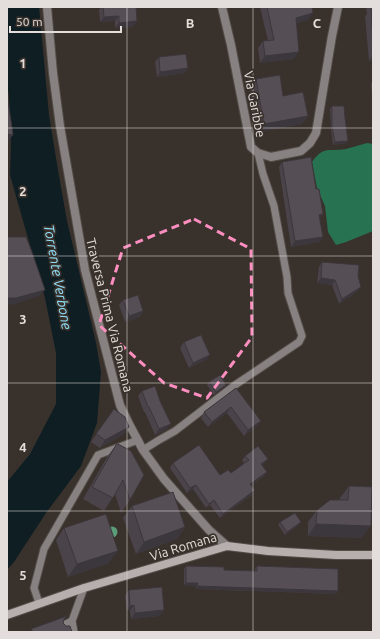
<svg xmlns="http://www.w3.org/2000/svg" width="380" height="639" font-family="Ubuntu,sans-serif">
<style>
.forest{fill:#277351}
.water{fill:#0e1e23}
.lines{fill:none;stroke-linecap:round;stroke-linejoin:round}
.lane-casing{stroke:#544d48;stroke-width:9}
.street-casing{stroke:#544d48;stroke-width:10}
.secondary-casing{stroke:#544d48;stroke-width:10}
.lane{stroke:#878281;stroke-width:7}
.street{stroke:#878281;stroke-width:8}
.secondary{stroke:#b7aeae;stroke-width:8}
.tree{fill:#5a9d79}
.wall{fill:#4a4349}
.shaded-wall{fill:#3c373c}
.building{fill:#564e55;stroke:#3c373c}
.marked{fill:none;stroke:#fd8ebf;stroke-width:3;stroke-dasharray:8 5;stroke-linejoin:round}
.grid{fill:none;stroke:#e3dedb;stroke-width:1;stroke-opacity:0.55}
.labels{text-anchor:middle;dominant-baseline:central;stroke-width:3.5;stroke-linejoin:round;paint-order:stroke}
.street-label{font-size:13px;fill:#e3dedb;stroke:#39312c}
.water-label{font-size:14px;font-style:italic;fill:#8fe1fb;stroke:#39312c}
.grid-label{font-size:13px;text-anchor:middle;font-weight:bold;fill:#e3dedb;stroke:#39312c;stroke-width:3.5;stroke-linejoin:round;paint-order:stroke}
</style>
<rect width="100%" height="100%" fill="#39312c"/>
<path class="forest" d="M367,143l6,1v87l-27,11 -10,3 -8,-13 -3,-26 -8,-18 -5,-26c12,-17 17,-10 34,-13 7,-2 14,-4 21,-6z"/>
<path class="water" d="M7,7h32l10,108 9,55 9,51 29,122 5,29 -4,51 -16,43 -35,47 -32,49 -7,8v-88l23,-28 26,-50v-51l-11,-55 -35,-123 1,-31 -2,-48 -2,-12z"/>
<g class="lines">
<g class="lane-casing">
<path id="lane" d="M143,450l16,-10 16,-9 60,-46 64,-43 3,-6 -14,-43 -1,-16 -13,-71 -11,-32 -5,-21
M39,603l-5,-15 10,-39 54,-94 40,-15
M72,621l2,11
M66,624l6,-3 12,-33"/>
</g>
<g class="street-casing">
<path id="street" d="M47,7l6,66 7,53 25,144 35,135 9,19 14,26 21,29 45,51 18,16
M222,7l9,38 20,102 7,6 13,4 30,-6 9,-8 6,-10 16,-97 6,-29"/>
</g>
<g class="secondary-casing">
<path id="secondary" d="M7,615l77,-27 143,-42 41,5 68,4h37"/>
</g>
<use href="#lane" class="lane"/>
<use href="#street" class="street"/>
<use href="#secondary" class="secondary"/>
</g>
<circle class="tree" cx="112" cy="532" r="5.5"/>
<path class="wall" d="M101,7h35l-3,20 -18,1v-7l-15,1 -1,-12z
M260,7h52l-4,13 -12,3 -2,36 -34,4 -2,-15 5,-7h5z
M366,7h7v54h-4l-4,-45 2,-2z
M159,57l26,16 -28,4 -2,-15z
M256,79l27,17 25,20 -6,8 -44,8 -8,-45z
M373,81v29l-2,-26z
M332,106l13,12 3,23 -2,2 -13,2 -2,-16 -1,-20z
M282,162l38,57 3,18 -4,5 -28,5 -12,-80z
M322,262l36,14v15l-19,13 -7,-19 -15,-2 2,-16z
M123,300l20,11 -3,6 -15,5 -6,-17z
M184,342l26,13 -4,5 -17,8 -9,-20z
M209,382l17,3 -2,2 -10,8 -7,-10z
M236,388l25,33 -4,5 -13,10 -17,-23 -19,14 -7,-9 3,-6z
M142,391l25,38 -12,6 -10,-23h-1l-6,-16z
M114,409l10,25 -24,14 -9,-6z
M116,445l14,55 -9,13 -6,-19 -11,17 -21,-12 24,-42z
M245,456l23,3 -6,6 5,7 -3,4 -13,9 1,10 -32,23 -10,-13 -4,3 -13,-19 -6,4 -17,-25 3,-5 47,12 11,-2 13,-10 -2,-3z
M349,486l13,52 -54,-2v-14l9,-12 23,-10v-2z
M132,506l53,21 -8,12 -41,15 -13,-36z
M280,522l19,3 -14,10 -7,-10z
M64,528l45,35 -41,14 -12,-37z
M186,566l38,4 31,1v-2l2,-3 81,25 -2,3 -141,-5 1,-3 -12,-1v-16z
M129,590l31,26 -29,3 -1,-8h-3l-2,-15z"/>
<path class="shaded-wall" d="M313,13l-5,7 -17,5 5,-7z
M119,16l-4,5 -15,1 4,-5z
M137,21l-4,6 -18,1 4,-5z
M299,52l-5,7 -34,4 5,-7z
M373,55v6h-4z
M188,68l-3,5 -28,4 3,-5z
M308,116l-6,8 -44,8 6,-8z
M7,134l6,1 -6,8z
M348,141l-2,2 -13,2 2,-3z
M323,214l-4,6v-5z
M323,237l-4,5 -28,5 4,-6z
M321,278l14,2 -3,5 -15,-2z
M361,287l-3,4 -19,13 3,-5z
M45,290l-5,6 -28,9 -5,-1v-6z
M143,311l-3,6 -15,5 4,-6z
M210,355l-4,5 -17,8 4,-5z
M226,385l-2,2 -10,8 2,-3z
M231,407l-4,6 -19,14 4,-5z
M261,421l-4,5 -13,10 4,-6z
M171,424l-4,5 -12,6 4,-6z
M129,427l-5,7 -24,14 5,-8z
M268,459l-4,4 -6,5 3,-4z
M267,472l-3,4 -17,12 3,-4z
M196,485l-3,4 -6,4 3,-5z
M255,490l-3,5 -32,23 3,-4z
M214,500l-4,5 -4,3 3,-4z
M301,522l-2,3 -14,10 2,-3z
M316,524l55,2 -9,12 -54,-2z
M185,527l-8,12 -41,15 8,-12z
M118,551l-9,12 -41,14 9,-13z
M186,583h12l-2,3 -12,-1z
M197,586l141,5 -2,3 -141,-5z
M134,605l-4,6h-3l3,-5z
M164,610l-4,6 -29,3 4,-6z"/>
<path class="building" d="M103,7h33l1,14 -18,2v-7l-15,1z
M267,7h45l1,6 -17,5 3,34 -34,4 -2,-15 11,-1z
M372,7h1v31l-2,-30h1z
M186,54l2,14 -28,4 -1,-15z
M280,75l3,21 20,-4 5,24 -44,8 -8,-45z
M7,94l6,41 -6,-1z
M332,106h12l1,12 3,23 -13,1 -3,-15z
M311,157l5,32h3l4,25 -4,1 4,22 -28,4 -13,-79z
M7,237h19l6,15 13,38 -29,8h-9z
M322,262l37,3 -1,11 3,11 -19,12 -7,-19 -14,-2z
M138,295l5,16 -14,5 -6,-16z
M201,335l9,20 -17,8 -9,-21z
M220,375l6,10 -10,7 -7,-10z
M155,386l5,15 11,23 -12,5 -10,-22h-1l-6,-16z
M236,388l25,33 -13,9 -17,-23 -19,15 -8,-10z
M114,409l11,8 4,10 -24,13 -9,-6z
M118,444l13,7 13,24 -14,25 -7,-20 -10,18 -21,-11 24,-42z
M199,445l21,30 8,-5 3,3 18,-13 -4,-4 13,-10 10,13 -7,5 6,8 -17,12 5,6 -32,24 -9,-14 -5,4 -13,-19 -6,3 -17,-25z
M349,486l23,1 -1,39 -55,-2 1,-14 13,-10h18z
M173,492l12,35 -41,15 -12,-36z
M295,513l6,9 -14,10 -7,-10z
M106,514l12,37 -41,13 -13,-36z
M186,566l38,1v3l33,1v-5l81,3v22l-141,-5 1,-3h-12z
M162,587l2,23 -29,3 -1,-8 -4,1 -1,-16z
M67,616l-3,3 -1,4 3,3h4l2,6h-39l-2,-3z"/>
<path class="marked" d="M194,219l57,30 1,88 -45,61 -43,-15 -65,-58 24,-77z"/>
<path class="grid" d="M127,7v625M253,7v625M7,128h366M7,256h366M7,383h366M7,511h366"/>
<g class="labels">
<g class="street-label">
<text transform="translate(255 104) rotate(79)">Via Garibbe</text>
<text transform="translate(110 315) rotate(76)">Traversa Prima Via Romana</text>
<text transform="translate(183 546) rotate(-17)">Via Romana</text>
</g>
<g class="water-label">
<text transform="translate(58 277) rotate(80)">Torrente Verbone</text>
</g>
</g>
<g class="grid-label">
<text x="190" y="28">B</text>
<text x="317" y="28">C</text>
<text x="23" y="68">1</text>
<text x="23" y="196">2</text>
<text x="23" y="324">3</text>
<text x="23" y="452">4</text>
<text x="23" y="580">5</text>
</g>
<rect width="380" height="639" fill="none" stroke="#e3dedb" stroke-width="16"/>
<path d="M10 26v6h111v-6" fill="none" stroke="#e3dedb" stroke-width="2"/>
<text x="16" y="26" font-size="12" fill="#e3dedb" stroke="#39312c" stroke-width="3" paint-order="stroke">50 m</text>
</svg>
